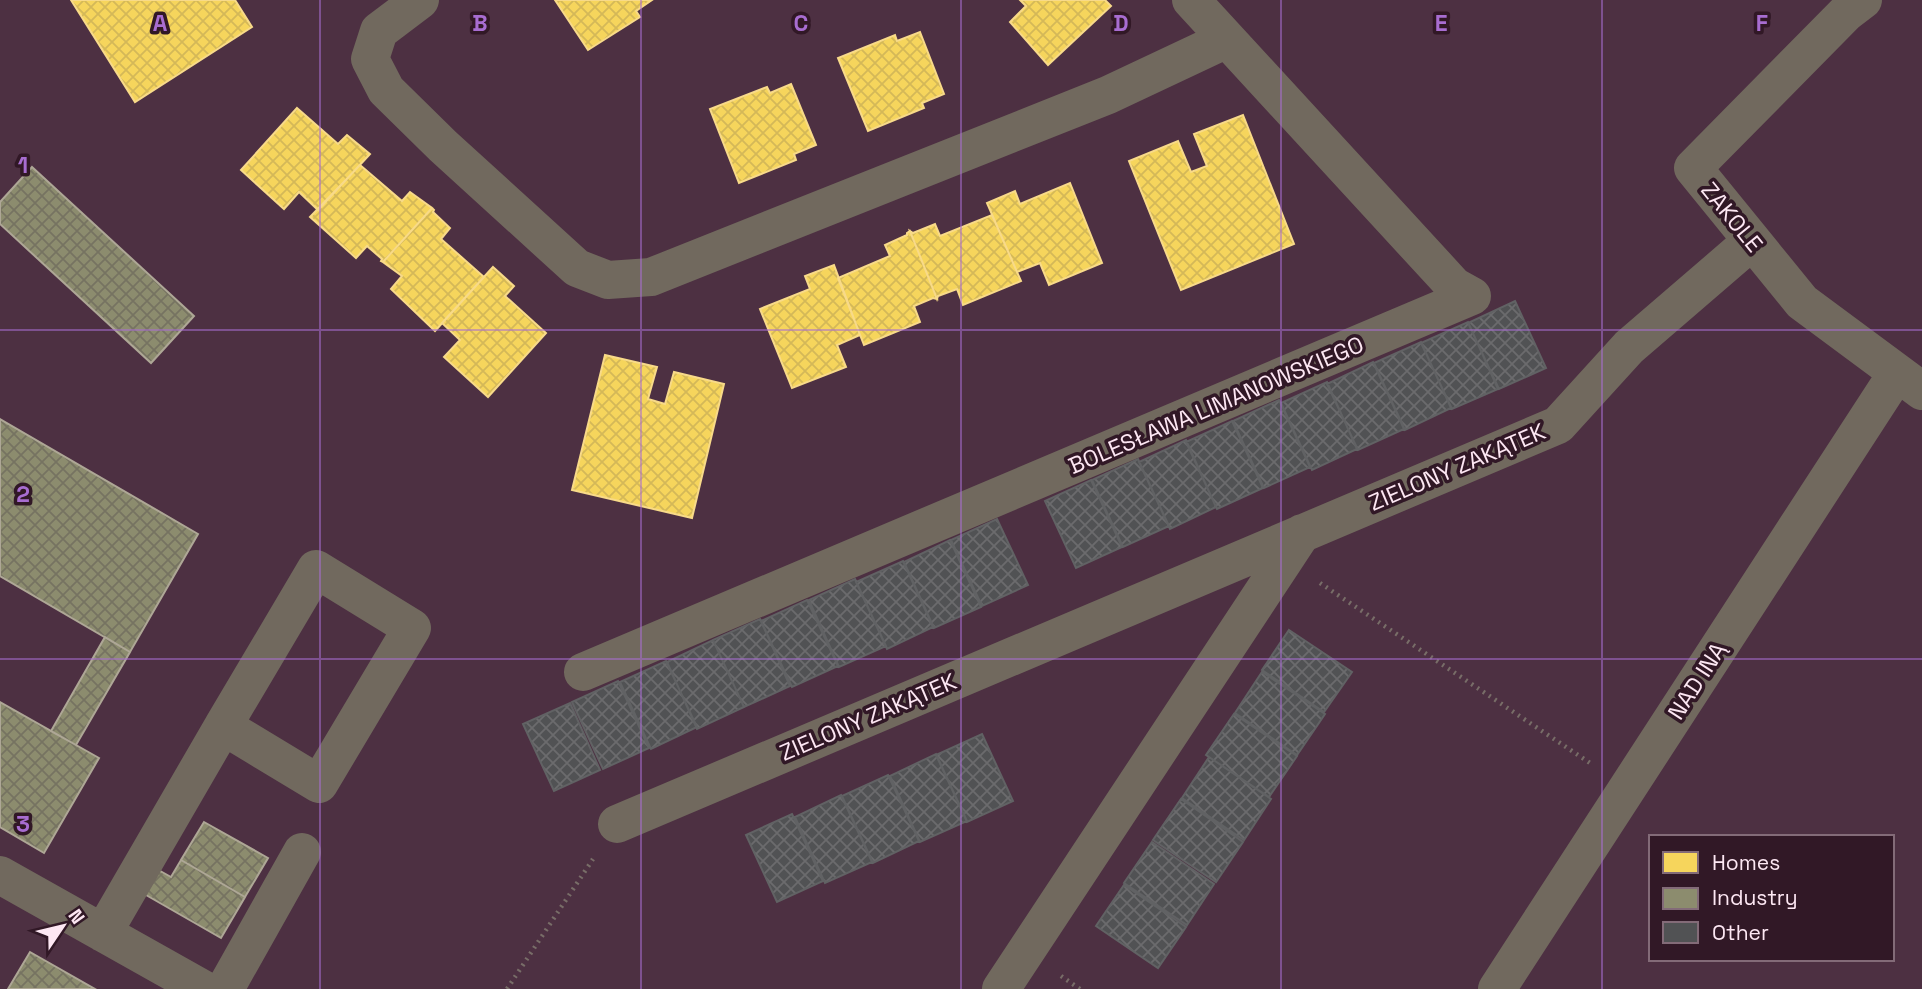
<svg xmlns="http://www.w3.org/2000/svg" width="1922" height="989" font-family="'Space Grotesk',sans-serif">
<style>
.homes{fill:url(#homes-cross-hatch);stroke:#f8da89;stroke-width:2}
.industry{fill:url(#industry-cross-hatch);stroke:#aea796;stroke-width:2}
.building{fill:url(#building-cross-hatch);stroke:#616264;stroke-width:2}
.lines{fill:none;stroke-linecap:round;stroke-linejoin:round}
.path{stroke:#786d68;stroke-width:4.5;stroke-dasharray:2 5;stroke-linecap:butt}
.minor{stroke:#71695e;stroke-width:38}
.grid{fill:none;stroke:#a86dd1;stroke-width:2;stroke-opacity:0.55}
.labels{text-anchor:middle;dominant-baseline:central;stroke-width:7;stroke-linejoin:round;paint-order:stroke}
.street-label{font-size:23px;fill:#fde7f3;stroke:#311826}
.grid-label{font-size:23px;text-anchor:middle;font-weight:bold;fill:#a86dd1;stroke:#311826;stroke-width:7;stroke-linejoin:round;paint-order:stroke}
</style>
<defs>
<pattern id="homes-cross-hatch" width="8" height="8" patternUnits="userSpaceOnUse" patternTransform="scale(1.75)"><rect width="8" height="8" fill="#f6d55c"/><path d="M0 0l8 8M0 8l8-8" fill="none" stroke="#d4b858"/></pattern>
<pattern id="industry-cross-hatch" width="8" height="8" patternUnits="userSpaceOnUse" patternTransform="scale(1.75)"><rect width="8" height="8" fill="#8c8c6e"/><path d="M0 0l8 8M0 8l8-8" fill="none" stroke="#767361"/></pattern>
<pattern id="building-cross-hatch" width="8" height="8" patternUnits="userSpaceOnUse" patternTransform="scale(1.75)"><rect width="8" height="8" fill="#515254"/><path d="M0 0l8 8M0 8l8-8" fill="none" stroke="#6b6b6d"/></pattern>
</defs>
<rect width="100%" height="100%" fill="#4d3042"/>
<path class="homes" d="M71,0h164l17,27 -117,75z
M555,0h97l-16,11 4,6 -52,33z
M1020,0h85l6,6 -63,59 -38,-43 16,-16z
M920,32l24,62 -22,9 2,5 -56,23 -30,-73 57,-23 2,6z
M791,84l25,61 -22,9 2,6 -57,23 -29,-74 57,-22 3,6z
M297,108l41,36 9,-9 23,19 -52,56 -19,-18 -15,17 -43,-39z
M1243,115l51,129 -113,46 -52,-129 49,-20 13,31 16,-6 -13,-32z
M360,165l42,36 8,-9 22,16 -49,54 -2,-1 1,-2 -15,-13 -11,12 -46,-41z
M1070,183l32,80 -53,22 -9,-22 -23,9 -30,-69 28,-12 5,13z
M432,208l2,2 -1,2 17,16 -9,11 43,38 -49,54 -44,-42 11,-13 -19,-14z
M992,215l29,66 -58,24 -6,-16 -19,7 -1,3 -27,-68 3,2 22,-9 5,12z
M910,231l27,68 -4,-1 -19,8 6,16 -56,23 -26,-67 52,-22 -5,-11 22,-10v-2z
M834,265l26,70 -23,10 9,22 -54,21 -32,-79 50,-20 -5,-13z
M493,267l21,19 -9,10 41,37 -58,64 -44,-40 16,-17 -18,-17z
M605,355l52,12 -9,32 17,5 9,-32 50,12 -32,134 -120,-28z"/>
<path class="industry" d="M32,167l162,149 -43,47 -151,-139v-22z
M0,419l198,115 -68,118 -130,-76z
M105,637l25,15 -54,93 -25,-14z
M0,702l99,56 -55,95 -44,-26z
M204,822l64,36 -23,39 -64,-37z
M181,860l64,37 -24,41 -82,-47 14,-24 18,10z
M30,952l65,37h-87z"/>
<path class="building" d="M1515,301l31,67 -47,21 -31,-66z
M1468,322l30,67 -46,20 -31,-66z
M1421,342l30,66 -46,22 -31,-67z
M1373,362l31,67 -46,21 -31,-66z
M1327,382l30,67 -45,21 -31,-67z
M1279,400l31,67 -46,21 -31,-67z
M1232,421l31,67 -46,21 -31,-67z
M1186,440l30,67 -46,22 -31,-67z
M1138,459l31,67 -46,21 -31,-67z
M1091,480l31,67 -46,21 -31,-67z
M997,519l31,66 -46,21 -31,-66z
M950,540l31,67 -47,21 -30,-66z
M903,561l30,66 -46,22 -31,-67z
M855,579l31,67 -47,21 -30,-67z
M807,600l31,66 -46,21 -31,-66z
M760,619l30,67 -46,21 -31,-67z
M1289,630l63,42 -28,40 -62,-42z
M713,640l31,67 -47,22 -30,-67z
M666,661l31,66 -46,22 -31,-67z
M1262,672l63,42 -28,41 -62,-42z
M618,681l31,67 -46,21 -31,-67z
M570,703l30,67 -46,21 -31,-67z
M1234,714l63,42 -28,41 -63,-42z
M982,734l31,67 -46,21 -31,-67z
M936,754l31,67 -47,21 -30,-66z
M1209,757l62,42 -27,41 -62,-42z
M888,775l31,66 -46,22 -31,-67z
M841,795l31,67 -47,21 -30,-66z
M1181,799l62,43 -27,40 -63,-42z
M792,814l31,67 -46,21 -31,-67z
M1152,842l62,42 -27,41 -63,-42z
M1124,885l62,42 -28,41 -62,-42z"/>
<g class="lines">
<path class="path" d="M1320,583l270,180
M1061,976l19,13
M507,989l86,-130"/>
<path class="minor" d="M420,0l-41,31 -9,28 16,31 57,56 134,122 31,12 43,-3 457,-182 119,-56
M1863,0l-17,13 -153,155 109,134 120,89
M583,672l889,-376 -18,-10 -263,-286
M617,824l941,-399 71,-78 123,-106
M0,875l203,114
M103,933l120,-207 96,58 93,-156 -96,-59 -93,157
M225,989l77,-137
M1001,989l301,-456
M1497,989l400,-616"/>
</g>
<path class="grid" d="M320,0v989M641,0v989M961,0v989M1281,0v989M1602,0v989M0,330h1922M0,659h1922"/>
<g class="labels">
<g class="street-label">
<text transform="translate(1732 217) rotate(51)">ZAKOLE</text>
<text transform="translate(1216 405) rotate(-23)">BOLESŁAWA LIMANOWSKIEGO</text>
<text transform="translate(1457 467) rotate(-23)">ZIELONY ZAKĄTEK</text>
<text transform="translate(1697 681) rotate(-57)">NAD INĄ</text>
<text transform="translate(868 717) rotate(-23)">ZIELONY ZAKĄTEK</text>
</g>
</g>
<g class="grid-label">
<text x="160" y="31">A</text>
<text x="480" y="31">B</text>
<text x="801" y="31">C</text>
<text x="1121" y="31">D</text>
<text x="1441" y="31">E</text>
<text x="1762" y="31">F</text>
<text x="23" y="173">1</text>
<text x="23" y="502">2</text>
<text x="23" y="832">3</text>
</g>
<rect x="1649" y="835" width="245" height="126" fill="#311826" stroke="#836b78" stroke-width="2"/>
<rect x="1663" y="852" width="35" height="21" fill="#f6d55c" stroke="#836b78" stroke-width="2"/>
<text x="1712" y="870" font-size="21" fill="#fde7f3">Homes</text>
<rect x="1663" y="888" width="35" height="21" fill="#8c8c6e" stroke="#836b78" stroke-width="2"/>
<text x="1712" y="905" font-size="21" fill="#fde7f3">Industry</text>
<rect x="1663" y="922" width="35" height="21" fill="#515254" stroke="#836b78" stroke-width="2"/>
<text x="1712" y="940" font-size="21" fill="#fde7f3">Other</text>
<g transform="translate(63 926) rotate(55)" stroke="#311826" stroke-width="5" paint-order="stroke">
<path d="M0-5L12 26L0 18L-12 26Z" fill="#fde7f3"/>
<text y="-10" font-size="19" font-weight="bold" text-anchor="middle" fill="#fde7f3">N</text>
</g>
</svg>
